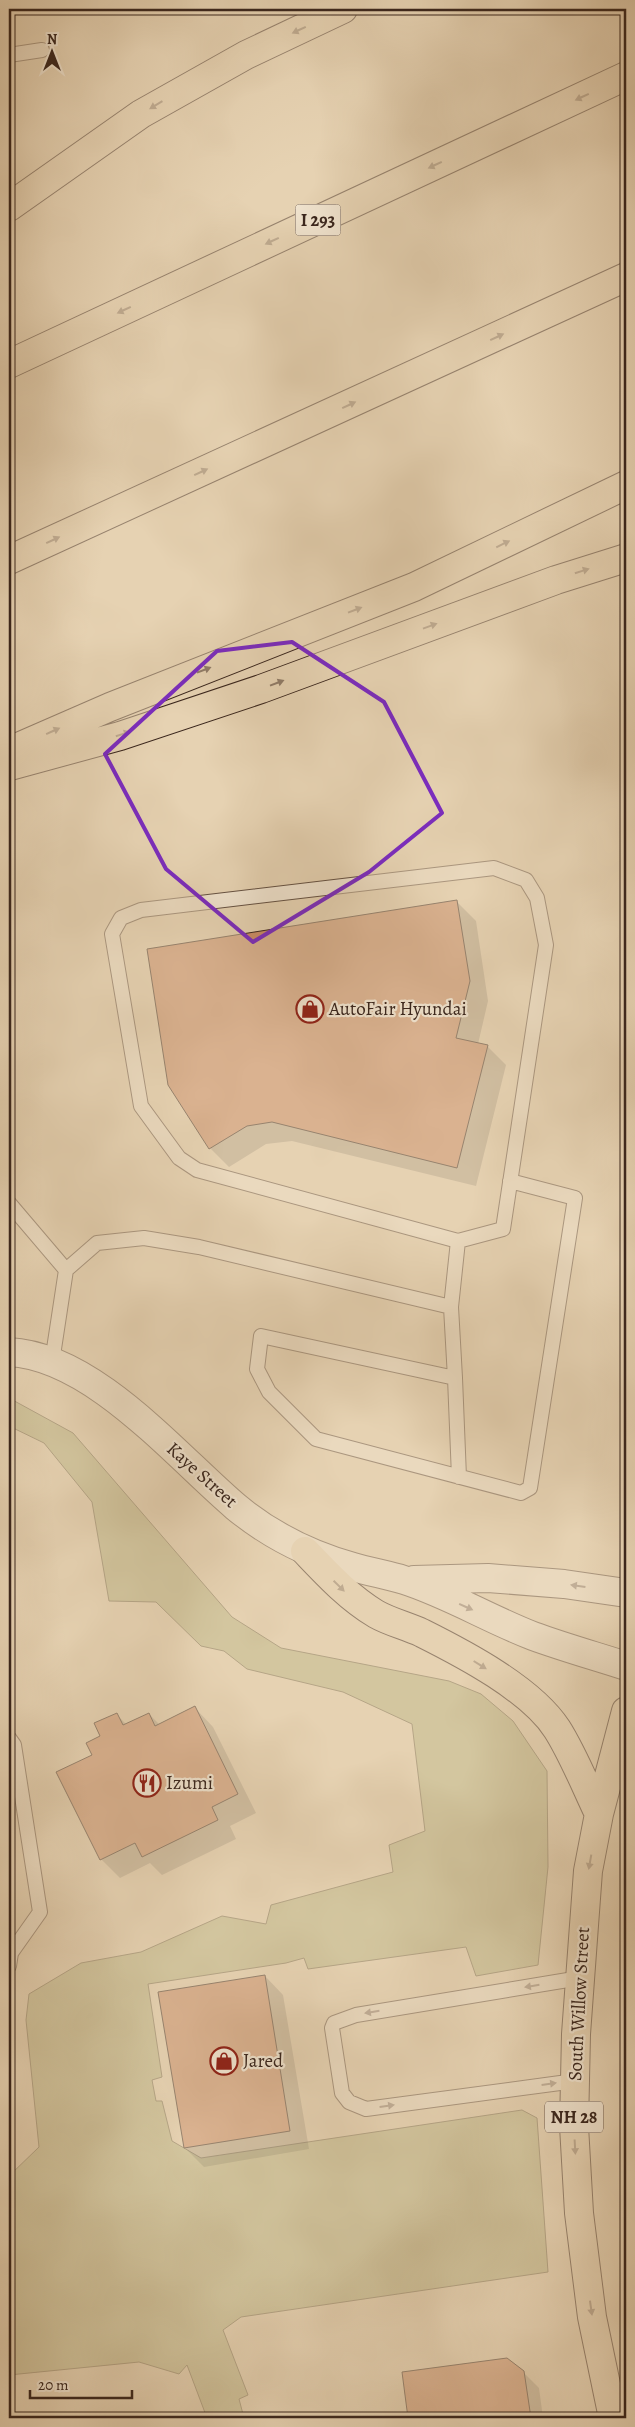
<svg xmlns="http://www.w3.org/2000/svg" width="635" height="2427" font-family="Alegreya,serif">
<style>
.green{fill:#bdb987;stroke:#7c7052}
.shadow{fill:#0003}
.building{fill:#cc8d66;stroke:#3a261d}
.lines{fill:none;stroke-linecap:round;stroke-linejoin:round}
.service-casing{stroke:#655142;stroke-width:16}
.minor-casing{stroke:#655142;stroke-width:30}
.primary-casing{stroke:#3a261d;stroke-width:30}
.motorway-casing{stroke:#3a261d;stroke-width:30}
.service{stroke:#efe2cd;stroke-width:14}
.minor{stroke:#efe2cd;stroke-width:28}
.primary{stroke:#e6d2b2;stroke-width:28}
.motorway{stroke:#e6d2b2;stroke-width:28}
.oneway{fill:#907c68}
.oneway2{fill:#948475}
.marked{fill:none;stroke:#7b2cbf;stroke-width:4;stroke-linejoin:round}
.labels{text-anchor:middle;dominant-baseline:central;stroke-width:4.5;stroke-linejoin:round;paint-order:stroke}
.shield{fill:#efe2cd;stroke:#705e52;stroke-width:1}
.shield-label{font-size:18px;font-weight:bold;fill:#3a261d}
.poi-label{font-size:19px;fill:#3a261d;stroke:#efe2cd;text-anchor:start}
.street-label{font-size:19px;fill:#3a261d;stroke:#efe2cd}
</style>
<rect width="100%" height="100%" fill="#e6d2b2"/>
<filter id="stains"><feTurbulence type="fractalNoise" baseFrequency=".004" numOctaves="4"/><feColorMatrix values="0 0 0 0 .2 0 0 0 0 .09 0 0 0 0 .02 0 0 0 .5 -.17"/></filter>
<radialGradient id="worn" r=".72"><stop offset=".6" stop-color="#630" stop-opacity="0"/><stop offset="1" stop-color="#630" stop-opacity=".3"/></radialGradient>
<path class="green" d="M9,1398l64,35 159,184 49,31 168,33 32,13 32,27 34,50 1,96 -10,98 -62,11 -10,-29 -158,22 -4,-11 -18,5 -138,21 14,93 -10,3 4,21h6l10,40 29,17 321,-48 15,8 11,154 -307,45 -18,13 25,65 -9,4 5,19h-37l-20,-53 -8,9 -40,-12 -130,13v-199l30,-29 -13,-127 3,-26 52,-31 60,-11 81,-36 44,8 5,-19 122,-33 -4,-27 36,-14 -13,-107 -69,-32 -96,-23 -23,-18 -23,-5 -45,-44 -47,-1 -17,-99 -48,-59 -35,-17z"/>
<path class="shadow" d="M457,902l19,19 12,80 -10,43 9,2 19,19 -30,121 -184,-45 -26,3 -37,23 -19,-19z
M195,1708l18,19 43,86 -26,13 6,13 -74,36 -12,-12 -30,15 -19,-19 -8,-104 9,-18 14,-23 11,11 22,-11 11,11z
M265,1976l18,19 26,154 -105,18 -19,-19z
M523,2372l16,16 4,30h-133l-7,-44z"/>
<path class="building" d="M457,900l13,81 -14,57 32,7 -31,123 -185,-46 -25,4 -38,23 -41,-64 -21,-136z
M195,1706l43,88 -26,13 6,13 -76,37 -7,-14 -35,17 -44,-88 36,-17 -6,-12 14,-7 -6,-13 23,-10 6,12 26,-12 6,13z
M265,1975l25,156 -106,17 -26,-156z
M507,2358l17,13 7,47h-123l-6,-46z"/>
<g class="lines">
<g class="service-casing">
<path id="service" d="M9,55l33,-5
M9,1203l57,67
M451,1307l4,71 -194,-42 -4,33 12,23 47,47 205,54 9,-5 45,-290 -65,-17
M52,1362l14,-92 31,-27 47,-5 55,9 252,60 7,-66 -261,-71 -18,-12 -38,-52 -29,-172 9,-16 20,-8 353,-42 32,12 11,18 9,47 -43,284 -45,12
M455,1378l4,99
M9,1738l5,7 26,167 -29,41 -2,13
M575,2081l-209,28 -17,-7 -7,-9 -10,-65 2,-5 22,-8 224,-37"/>
</g>
<g class="minor-casing">
<path id="minor" d="M9,1352c84,4 166,103 227,155 34,28 74,48 117,60 17,5 35,8 51,13 44,14 85,39 129,56 30,11 62,20 93,30
M414,1580l74,-2 76,6 62,9"/>
</g>
<g class="primary-casing">
<path id="primary" d="M305,1551c22,23 43,46 71,63 14,8 31,12 46,19 42,21 109,56 135,96 16,25 29,58 42,85
M613,2418l-21,-101 -13,-104 -5,-87 2,-92 12,-163 11,-57 27,-103"/>
</g>
<g class="motorway-casing">
<path id="motorway" d="M9,207l132,-93 105,-59 97,-46
M9,364l617,-288
M9,560l617,-283
M9,751l101,-44 304,-120 212,-102
M10,766l110,-30 141,-47 295,-109 70,-22"/>
</g>
<use href="#service" class="service"/>
<use href="#minor" class="minor"/>
<use href="#primary" class="primary"/>
<use href="#motorway" class="motorway"/>
</g>
<defs><path id="oneway-solid" d="M-6-.8H1V-3.2L6.5 0L1 3.2V.8H-6Z" transform="scale(1.25)"/></defs>
<g class="oneway">
<use href="#oneway-solid" transform="translate(299 30) rotate(155)"/>
<use href="#oneway-solid" transform="translate(582 97) rotate(155)"/>
<use href="#oneway-solid" transform="translate(156 105) rotate(149)"/>
<use href="#oneway-solid" transform="translate(435 165) rotate(155)"/>
<use href="#oneway-solid" transform="translate(272 241) rotate(155)"/>
<use href="#oneway-solid" transform="translate(124 310) rotate(155)"/>
<use href="#oneway-solid" transform="translate(497 337) rotate(-25)"/>
<use href="#oneway-solid" transform="translate(349 405) rotate(-25)"/>
<use href="#oneway-solid" transform="translate(201 472) rotate(-25)"/>
<use href="#oneway-solid" transform="translate(53 540) rotate(-25)"/>
<use href="#oneway-solid" transform="translate(503 544) rotate(-26)"/>
<use href="#oneway-solid" transform="translate(582 571) rotate(-18)"/>
<use href="#oneway-solid" transform="translate(355 610) rotate(-21)"/>
<use href="#oneway-solid" transform="translate(430 626) rotate(-20)"/>
<use href="#oneway-solid" transform="translate(204 670) rotate(-21)"/>
<use href="#oneway-solid" transform="translate(277 683) rotate(-21)"/>
<use href="#oneway-solid" transform="translate(53 731) rotate(-24)"/>
<use href="#oneway-solid" transform="translate(123 734) rotate(-17)"/>
<use href="#oneway-solid" transform="translate(339 1586) rotate(44)"/>
<use href="#oneway-solid" transform="translate(480 1665) rotate(32)"/>
<use href="#oneway-solid" transform="translate(590 1862) rotate(100)"/>
<use href="#oneway-solid" transform="translate(575 2147) rotate(87)"/>
<use href="#oneway-solid" transform="translate(591 2308) rotate(82)"/>
</g>
<g class="oneway2">
<use href="#oneway-solid" transform="translate(578 1586) rotate(-172)"/>
<use href="#oneway-solid" transform="translate(466 1607) rotate(24)"/>
<use href="#oneway-solid" transform="translate(532 1986) rotate(171)"/>
<use href="#oneway-solid" transform="translate(372 2012) rotate(171)"/>
<use href="#oneway-solid" transform="translate(549 2084) rotate(-8)"/>
<use href="#oneway-solid" transform="translate(387 2106) rotate(-8)"/>
</g>
<path d="M0 0H635V2427H0ZM292,642l92,60 58,111 -73,59 -116,70 -87,-73 -61,-115 112,-103z" fill="#e6d2b2" fill-opacity=".55" fill-rule="evenodd"/>
<path class="marked" d="M292,642l92,60 58,111 -73,59 -116,70 -87,-73 -61,-115 112,-103z"/>
<defs>
<g id="shop-ring" transform="scale(1.4375)"><circle r="9.5" fill="#efe2cd" stroke="#8f2418" stroke-width="1.5"/><path d="M-5-2.5h2.3a2.7 3.5 0 0 1 5.4 0H5L5.5 6h-11ZM-1.5-2.5h3a1.5 2.3 0 0 0-3 0Z" fill="#8f2418"/></g>
<g id="restaurant-ring" transform="scale(1.4375)"><circle r="9.5" fill="#efe2cd" stroke="#8f2418" stroke-width="1.5"/><path d="M-5-6h1v4h1v-4h1v4h1v-4h1v5L-1.5 .5V6h-2V.5L-5-1ZM5-6V6H3V1.5H1.5Q1.5-4 5-6Z" fill="#8f2418"/></g>
</defs>
<g fill-rule="evenodd">
<use href="#shop-ring" x="310" y="1009"/>
<use href="#restaurant-ring" x="147" y="1783"/>
<use href="#shop-ring" x="224" y="2061"/>
</g>
<g class="labels">
<g class="shield">
<rect x="295.5" y="204.5" width="45" height="31" rx="4"/>
<rect x="545" y="2101.5" width="58" height="31" rx="4"/>
</g>
<g class="shield-label">
<text x="318" y="220">I 293</text>
<text x="574" y="2117">NH 28</text>
</g>
<g class="poi-label">
<text x="329" y="1009">AutoFair Hyundai</text>
<text x="166" y="1783">Izumi</text>
<text x="243" y="2061">Jared</text>
</g>
<g class="street-label">
<text transform="translate(202 1475) rotate(42)">Kaye Street</text>
<text transform="translate(579 2004) rotate(-87)">South Willow Street</text>
</g>
</g>
<rect width="635" height="2427" fill="none" stroke="#e6d2b2" stroke-width="30"/>
<rect x="10" y="10" width="615" height="2407" fill="none" stroke="#3a261d" stroke-width="2.5"/>
<rect x="15" y="15" width="605" height="2397" fill="none" stroke="#3a261d"/>
<g transform="translate(52 52)" stroke="#efe2cd" stroke-width="4" paint-order="stroke">
<path d="M0-4L9 19L0 12L-9 19Z" fill="#3a261d"/>
<text y="-8" font-size="14" font-weight="bold" text-anchor="middle" fill="#3a261d">N</text>
</g>
<path d="M30 2390v8h102v-8" fill="none" stroke="#3a261d" stroke-width="2.5"/>
<text x="38" y="2390" font-size="15" fill="#3a261d" stroke="#efe2cd" stroke-width="4" paint-order="stroke">20 m</text>
<rect width="100%" height="100%" filter="url(#stains)"/>
<rect width="100%" height="100%" fill="url(#worn)"/>
</svg>
